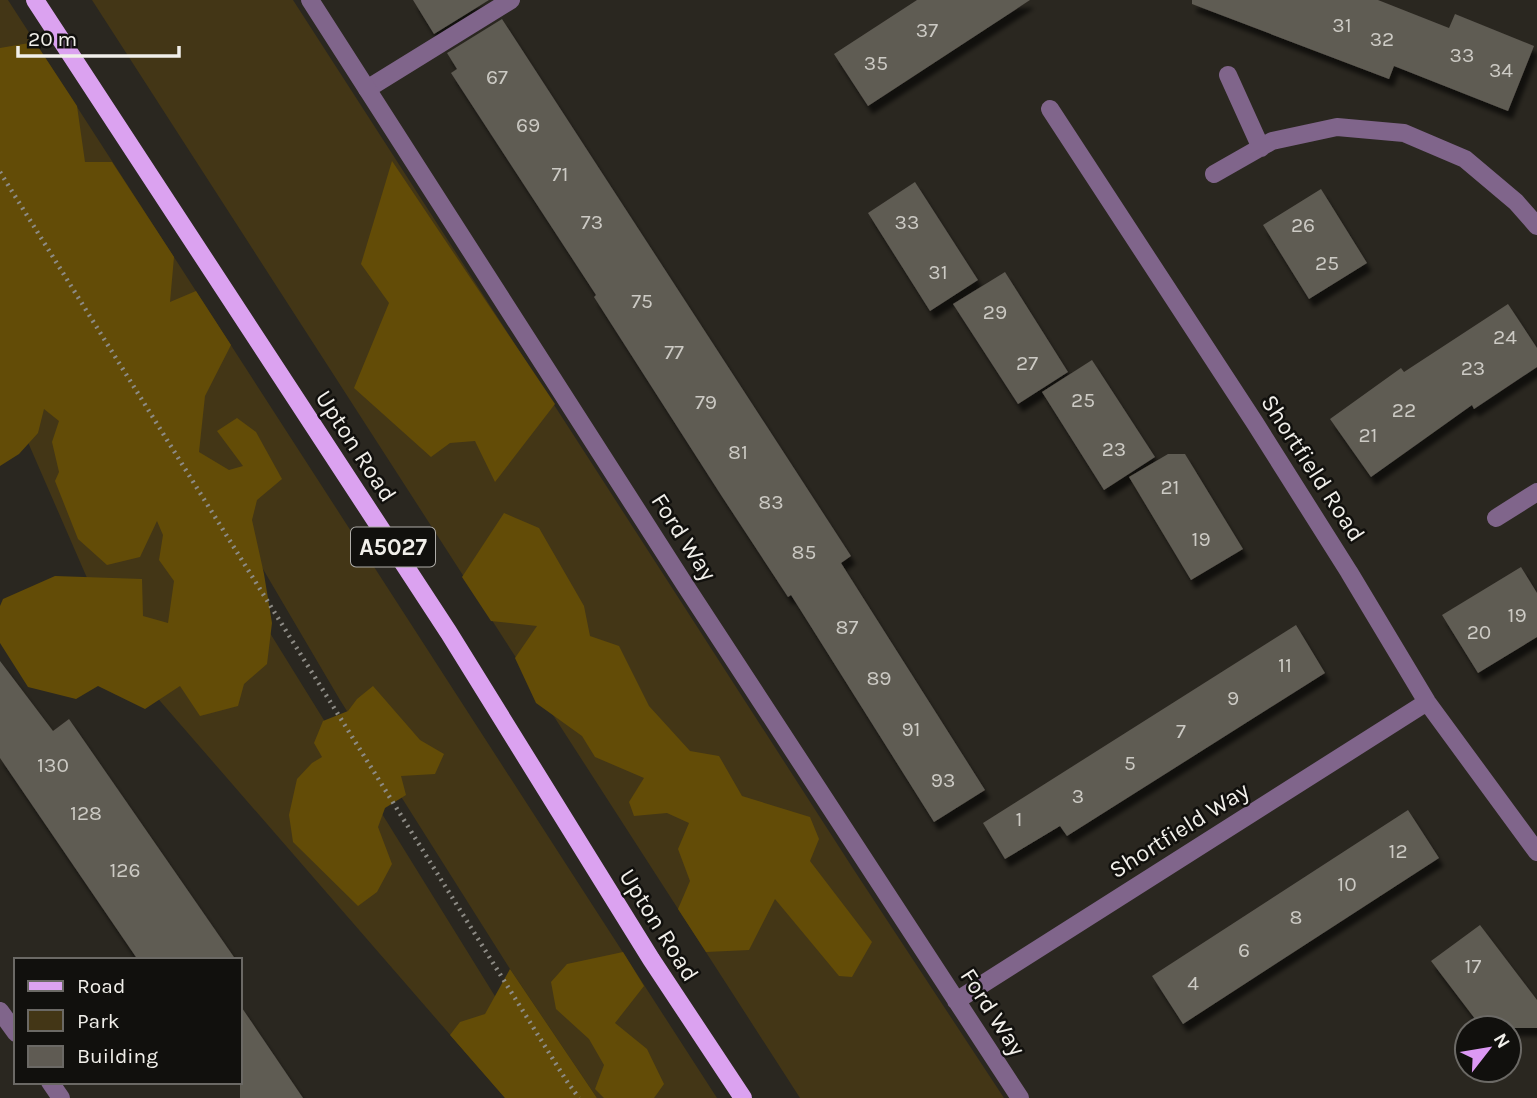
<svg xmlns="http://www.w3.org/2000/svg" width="1537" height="1098" font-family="Karla,sans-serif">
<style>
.green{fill:#433616}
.forest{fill:#634c07}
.building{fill:#5f5b53;filter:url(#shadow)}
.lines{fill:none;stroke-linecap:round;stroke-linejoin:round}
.path{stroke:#8d8b85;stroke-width:4.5;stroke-dasharray:2 5;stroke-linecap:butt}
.service{stroke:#80658b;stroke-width:18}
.minor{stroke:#80658b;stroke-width:18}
.primary{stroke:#dba2f0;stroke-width:18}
.labels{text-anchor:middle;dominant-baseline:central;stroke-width:5;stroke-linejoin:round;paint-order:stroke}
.number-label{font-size:21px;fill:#cccac4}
.shield{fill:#11100d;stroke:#aeaca8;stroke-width:2}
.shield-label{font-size:23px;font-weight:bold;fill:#f1efea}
.street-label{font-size:24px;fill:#f1efea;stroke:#11100d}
</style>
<defs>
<filter id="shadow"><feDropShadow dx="4.5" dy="8" stdDeviation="2" flood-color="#0009"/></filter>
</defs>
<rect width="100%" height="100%" fill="#2a2720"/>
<path class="green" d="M0,0h8l709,1098h-120l-87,-129 -170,-269 -274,-466 -66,-95z
M92,0h201l561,870 150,228h-204z
M0,197l558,901h-53l-384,-442 -121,-278z"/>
<path class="forest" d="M35,42l42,64 8,56h27l62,95 -4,45 26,-11 35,54 -26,51 -6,56 30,18 14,-4 -26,-35 20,-13 19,14 26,47 -25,21 -5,20 12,54 8,49 -5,41 -23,20 -6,22 -38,10 -20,-30 -35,23 -47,-23 -22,13 -48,-12 -28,-44v-37l3,-7 52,-23 87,3 1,37 25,7 6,-42 -15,-21 4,-25 -6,-14 -17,36 -33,8 -29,-26 -23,-58 4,-9 -7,-30 7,-21 -15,-12 -6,24 -19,21 -19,12v-418z
M392,161l163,243 -60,78 -20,-41 -25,2 -19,14 -77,-69 35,-85 -28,-39z
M504,513l35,15 45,78 6,30 29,10 30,60 41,45 29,5 23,40 68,21 9,22 -9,22 62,81 -20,35 -13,-1 -64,-77 -26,51 -43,2 -28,-43 12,-28 -12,-32 11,-26 -22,-10 -33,3 -5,-14 15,-24 -49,-21 -13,-21 -46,-33 -21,-45 22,-32 -46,-5 -29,-44z
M373,686l47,54 24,14 -9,20 -34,2 5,19 -21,13 -7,19 14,37 -15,28 -19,14 -65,-64 -4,-27 8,-36 15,-16 10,-6 -8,-14 9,-22 25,-10 9,-12z
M623,952l21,34 -29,37 32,26 17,35 -10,14h-50l-9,-9 9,-24 -15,-26 -33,-30 -5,-27 16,-18z
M510,969l87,129h-92l-55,-63 10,-13 25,-8z"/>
<path class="building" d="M413,0h76l-55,34z
M917,0h113l-162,106 -34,-52z
M1192,0h186l71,28 6,-14 79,32 -26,65 -114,-45 -5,13 -197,-75z
M502,19l349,537 -10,7 144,227 -51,32 -143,-227 -3,2 -67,-102 -127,-198 2,-2 -145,-222 6,-4 -10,-16z
M915,182l63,98 -48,31 -62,-98z
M1321,189l46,74 -58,36 -46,-74z
M1005,272l63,100 -50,32 -65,-100z
M1508,304l29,44v19l-63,42 -2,-4 -101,72 -41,-58 71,-51 3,4z
M1092,360l63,97 -51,33 -62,-98z
M1168,454h17l58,95 -52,31 -62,-103z
M1521,567l16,26v44l-59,36 -36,-58z
M1296,625l29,48 -258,163 -7,-10 -55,33 -22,-36z
M0,661l53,70 16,-12 167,241h-98l-138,-202z
M1408,810l31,48 -256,166 -31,-48z
M1480,925l57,75v28h-55l-51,-67z
M240,1005l63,93h-63z"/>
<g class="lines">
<path class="path" d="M0,172l566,908 13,18"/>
<path class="service" d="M367,89l144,-89"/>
<path class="minor" d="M310,0l375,585 335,513
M1228,75l33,73
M1050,109l205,314 94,149 78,130 110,150
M1214,174l58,-33 65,-14 67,6 61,26 51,43 21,24
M1496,518l41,-26
M956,1001l471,-299
M0,1011l16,22
M50,1082l11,16"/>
<path class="primary" d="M35,0l414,633 202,326 92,139"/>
</g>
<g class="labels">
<g class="number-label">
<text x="1342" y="25">31</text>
<text x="927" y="30">37</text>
<text x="1382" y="39">32</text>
<text x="1462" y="55">33</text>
<text x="876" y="63">35</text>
<text x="1501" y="70">34</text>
<text x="497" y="77">67</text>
<text x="528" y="125">69</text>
<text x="560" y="174">71</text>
<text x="592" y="222">73</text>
<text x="907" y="222">33</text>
<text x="1303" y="225">26</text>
<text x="1327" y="263">25</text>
<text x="938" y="272">31</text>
<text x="642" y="301">75</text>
<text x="995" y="312">29</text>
<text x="1505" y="337">24</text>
<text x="674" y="352">77</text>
<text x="1027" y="363">27</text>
<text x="1473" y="368">23</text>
<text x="1083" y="400">25</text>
<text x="706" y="402">79</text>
<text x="1404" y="410">22</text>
<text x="1368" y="435">21</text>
<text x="1114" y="449">23</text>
<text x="738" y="452">81</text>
<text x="1170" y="487">21</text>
<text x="771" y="502">83</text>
<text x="1201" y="539">19</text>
<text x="804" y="552">85</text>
<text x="1517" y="615">19</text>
<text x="847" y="627">87</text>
<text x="1479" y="632">20</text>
<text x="1285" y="665">11</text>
<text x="879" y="678">89</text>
<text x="1233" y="698">9</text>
<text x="911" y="729">91</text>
<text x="1181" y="731">7</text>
<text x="1130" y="763">5</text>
<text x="53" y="765">130</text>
<text x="943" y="780">93</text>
<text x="1078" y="796">3</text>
<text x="86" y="813">128</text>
<text x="1019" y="819">1</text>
<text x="1398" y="851">12</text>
<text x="125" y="870">126</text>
<text x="1347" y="884">10</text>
<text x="1296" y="917">8</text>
<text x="1244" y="950">6</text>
<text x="1473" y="966">17</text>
<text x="1193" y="983">4</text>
</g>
<rect class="shield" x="351" y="527.5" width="84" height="39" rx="5"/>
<g class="shield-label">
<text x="393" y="547">A5027</text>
</g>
<g class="street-label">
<text transform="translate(356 446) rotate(57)">Upton Road</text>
<text transform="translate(1313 468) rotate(57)">Shortfield Road</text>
<text transform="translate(684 537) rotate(57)">Ford Way</text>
<text transform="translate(1179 830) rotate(-32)">Shortfield Way</text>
<text transform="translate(659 925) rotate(58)">Upton Road</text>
<text transform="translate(993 1012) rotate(57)">Ford Way</text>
</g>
</g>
<rect x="14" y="958" width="228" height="126" fill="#11100d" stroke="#6b6965" stroke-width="2"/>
<rect x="28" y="981" width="35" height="10" fill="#dba2f0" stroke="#6b6965" stroke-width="2"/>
<text x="77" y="993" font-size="21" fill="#f1efea">Road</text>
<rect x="28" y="1010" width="35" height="21" fill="#433616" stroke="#6b6965" stroke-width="2"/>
<text x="77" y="1028" font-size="21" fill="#f1efea">Park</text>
<rect x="28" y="1046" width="35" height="21" fill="#5f5b53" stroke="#6b6965" stroke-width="2"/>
<text x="77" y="1063" font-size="21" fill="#f1efea">Building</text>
<g transform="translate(1488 1049) rotate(59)"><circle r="33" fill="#11100d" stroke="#6b6965" stroke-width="2"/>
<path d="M0-5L12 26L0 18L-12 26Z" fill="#dc99f4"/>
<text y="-10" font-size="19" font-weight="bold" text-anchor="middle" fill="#f1efea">N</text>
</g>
<path d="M18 46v10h161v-10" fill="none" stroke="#f1efea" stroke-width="3.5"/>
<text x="28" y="46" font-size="21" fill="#f1efea" stroke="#11100d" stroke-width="5" paint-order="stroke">20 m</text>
</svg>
